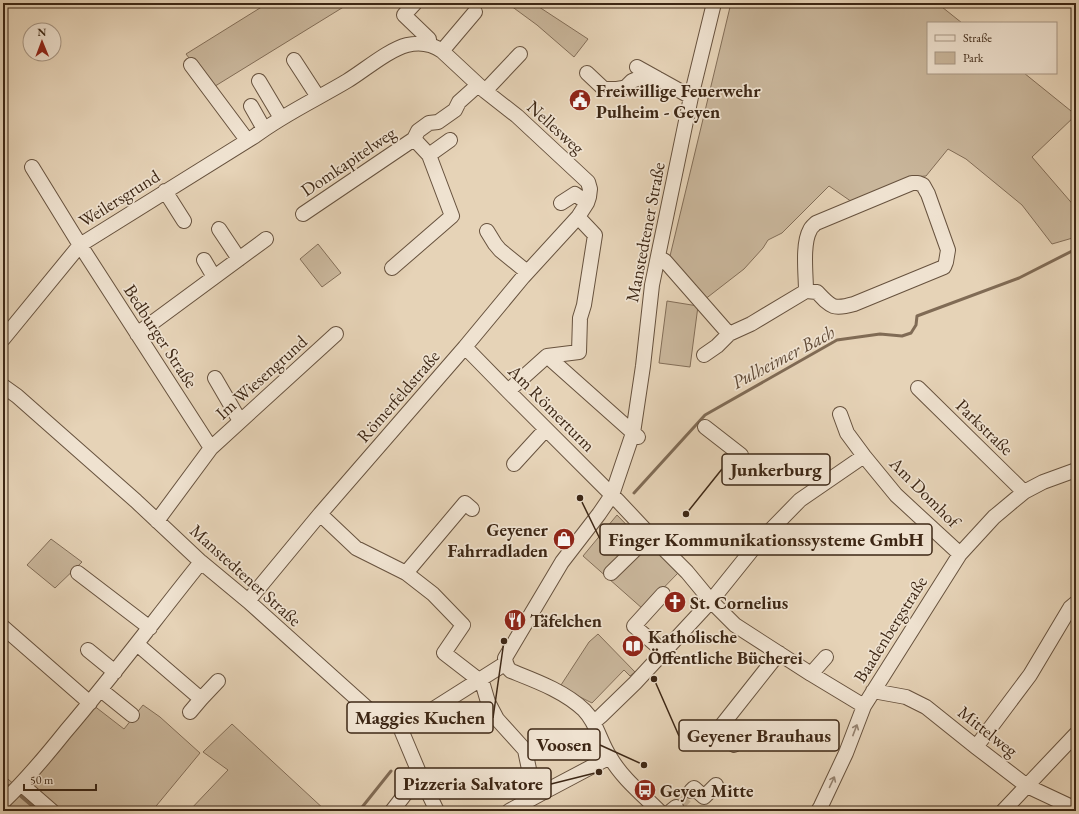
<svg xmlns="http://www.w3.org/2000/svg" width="1079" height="814" font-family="'EB Garamond',serif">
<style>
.green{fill:#c9b69b;stroke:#836e58}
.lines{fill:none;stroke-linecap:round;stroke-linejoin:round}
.stream{stroke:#806b55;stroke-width:3}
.minor-tunnel{stroke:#c4b197;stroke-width:14;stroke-dasharray:14 7;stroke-linecap:butt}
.minor-casing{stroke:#67523e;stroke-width:16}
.minor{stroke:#efe2d0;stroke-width:14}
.oneway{stroke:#968472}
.labels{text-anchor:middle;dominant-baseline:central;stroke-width:3.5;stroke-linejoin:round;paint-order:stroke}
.poi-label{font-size:18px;font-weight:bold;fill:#3d2715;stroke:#efe2d0;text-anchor:start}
.street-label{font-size:18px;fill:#3d2715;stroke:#efe2d0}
.water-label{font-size:19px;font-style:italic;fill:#5f4935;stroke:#efe2d0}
.leader{fill:none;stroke:#3d2715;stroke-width:1.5}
.callout-dot{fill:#3d2715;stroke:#efe2d0;stroke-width:1.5}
.callout{fill:#efe2d0;stroke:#3d2715;stroke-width:1.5}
.callout-label{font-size:19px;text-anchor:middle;font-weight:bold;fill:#3d2715}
</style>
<rect width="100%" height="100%" fill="#e6d3b7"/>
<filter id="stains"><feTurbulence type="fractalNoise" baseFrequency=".005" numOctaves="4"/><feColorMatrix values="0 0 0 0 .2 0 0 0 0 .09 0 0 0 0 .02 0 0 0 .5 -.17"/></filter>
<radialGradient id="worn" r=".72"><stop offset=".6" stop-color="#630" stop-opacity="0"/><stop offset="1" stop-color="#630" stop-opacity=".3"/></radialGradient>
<path class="green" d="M268,3h82l-138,85 -26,-34z
M507,3h26l55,36 -14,18 -37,-32z
M731,3h206l25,20h-34v50h96l52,42 -44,42 44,51v29l-24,7 -30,-39 -56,-46 -18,-10 -22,27 -14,1 -60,25 -23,-16 -47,47 -14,7 -5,8 -19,21 -40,31 -34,-44z
M318,244l23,29 -19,14 -22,-28z
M667,301l31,5 -8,61 -31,-4z
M617,515l33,34 3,-3 25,27 -35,36 -60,-53z
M51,539l31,23 -27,26 -28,-23z
M598,634l37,38 -5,4 -6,-6 -32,33 -16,-8 -15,-10 28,-43z
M93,705l31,24 19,-24 17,12 40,36 -48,58h-92l-29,-24 2,-10z
M232,724l94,87h-137l39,-41 -25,-18z
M3,775l12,10 -12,12z
M21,790l26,21h-44v-4z"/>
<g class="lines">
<path class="stream" d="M634,493l71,-78 132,-75 43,-6 22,2 9,-3 5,-8 1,-9 102,-38 57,-29
M3,782l8,6
M17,793l21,18
M359,811l32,-40"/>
<path class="minor-tunnel" d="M676,807l15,-16"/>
<g class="minor-casing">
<path id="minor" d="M415,3l-11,12 25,24v6
M442,51l33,-39
M294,60l24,37
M191,65l56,75
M637,67l54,30
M587,73l17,16h13l6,-1 4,-2 5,-5 10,-4 15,1
M259,81l22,37
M485,91l35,-37
M251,106l13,23
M429,155l21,-15
M32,167l48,78 131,203
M165,191l19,30
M561,203l14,-9 12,9
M303,214l111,-75 4,-8 11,-8 9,-1 17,-12 4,-8 19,-17
M219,229l20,30
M487,231l8,13 5,6 27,22
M658,257l7,4 64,73
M204,260l10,17
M392,268l60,-52 -23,-61 -15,-16
M137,334l129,-95
M3,339l77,-94 175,-109c29,-22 62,-37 92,-55 18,-11 41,-31 60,-36 12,-3 25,-1 35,6l43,40 32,25 71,66 2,7 -1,8 -2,6 -9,14 -55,60 -58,70 -145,167 -72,87
M465,347l43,44 111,111 31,33 37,37 24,29 24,24 76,49 53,32
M704,355l13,-9 12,-12 22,-10 55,-33 11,1c14,15 16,18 37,12l90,-37 2,-5 2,-12 -20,-56 -5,-9 -5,-2h-6l-96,40c-2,2 -5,4 -6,7 -8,14 -4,45 -4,61
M547,356l91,81
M215,378l25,43
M3,386l14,10 119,105 65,61 47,39 119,107c17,14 28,20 49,12l90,-57
M918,388l106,104
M508,391l39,-35 32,-4 1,-34 4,-13 11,-70 -17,-18
M840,414l7,19 17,23 32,39 64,59
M705,427l36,28
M514,464l32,-35
M320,514l36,34 50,25 27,21 30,31 -19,28 35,27 4,5 5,17 9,17 28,31 5,24 12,19
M157,521l54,-73 125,-114
M78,573l72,55
M406,573l59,-70 7,6
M611,573l39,-38
M663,594l-29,32 29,25
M3,627l87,76
M137,644l64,55 17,-18
M88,650l27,22
M506,663l-1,-5 3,-5 54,-91 37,-48 13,-19 21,-62 10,-67 9,-81 39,-188 23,-94
M506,663l2,5 3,3c25,10 53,20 73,39 13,13 16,32 26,47 12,21 32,37 49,54
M811,674l15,-17
M101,690l31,25
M873,691l33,6 20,10 50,40 51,39 49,23
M190,712l11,-13
M594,722l7,-6 34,-33 76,-82 45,-56 44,-45 64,-44
M399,724l3,8 21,50 14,29
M734,745l-12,-20 57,-72
M976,747l54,-72 40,-67 6,-5
M21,784l31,27
M691,791l3,-3 10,9 12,-12
M3,802c23,-22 43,-46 63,-71 47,-55 90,-113 135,-169
M392,811l28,-36
M509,811l33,-18 68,-36
M671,811l5,-4
M818,811l3,-5 25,-53 18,-47 96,-152 34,-37 30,-25 19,-10 33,-12
M1003,811l73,-77"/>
</g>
<use href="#minor" class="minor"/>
</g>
<defs><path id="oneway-shaft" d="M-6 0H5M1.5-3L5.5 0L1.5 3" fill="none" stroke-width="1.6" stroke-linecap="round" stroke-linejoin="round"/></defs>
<g class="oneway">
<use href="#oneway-shaft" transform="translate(855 730) rotate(-69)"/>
<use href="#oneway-shaft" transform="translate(832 782) rotate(-65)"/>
</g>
<defs>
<g id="civic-disc" transform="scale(1.15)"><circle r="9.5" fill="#8f2418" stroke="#efe2d0"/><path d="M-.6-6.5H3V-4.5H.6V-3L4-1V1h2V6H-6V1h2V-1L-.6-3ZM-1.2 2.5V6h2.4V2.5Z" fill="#fff"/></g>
<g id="shop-disc" transform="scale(1.15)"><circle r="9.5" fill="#8f2418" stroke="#efe2d0"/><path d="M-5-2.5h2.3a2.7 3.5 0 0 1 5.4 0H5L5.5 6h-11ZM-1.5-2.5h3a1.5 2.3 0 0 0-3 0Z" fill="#fff"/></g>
<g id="church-disc" transform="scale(1.15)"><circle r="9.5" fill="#8f2418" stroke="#efe2d0"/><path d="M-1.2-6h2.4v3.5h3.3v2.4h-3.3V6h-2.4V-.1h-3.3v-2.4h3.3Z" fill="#fff"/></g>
<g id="restaurant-disc" transform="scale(1.15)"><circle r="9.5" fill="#8f2418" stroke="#efe2d0"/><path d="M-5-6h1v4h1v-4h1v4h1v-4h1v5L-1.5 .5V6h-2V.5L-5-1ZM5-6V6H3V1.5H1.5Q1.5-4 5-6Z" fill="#fff"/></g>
<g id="library-disc" transform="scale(1.15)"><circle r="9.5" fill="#8f2418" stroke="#efe2d0"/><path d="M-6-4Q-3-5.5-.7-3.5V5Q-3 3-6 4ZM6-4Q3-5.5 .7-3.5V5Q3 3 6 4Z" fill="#fff"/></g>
<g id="bus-disc" transform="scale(1.15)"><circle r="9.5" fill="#8f2418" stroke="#efe2d0"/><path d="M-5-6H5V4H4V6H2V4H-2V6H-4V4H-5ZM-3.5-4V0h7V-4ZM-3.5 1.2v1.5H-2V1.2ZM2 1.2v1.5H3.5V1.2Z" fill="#fff"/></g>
</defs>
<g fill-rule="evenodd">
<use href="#civic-disc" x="580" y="100"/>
<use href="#shop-disc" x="564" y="539"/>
<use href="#church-disc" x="675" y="602"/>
<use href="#restaurant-disc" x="515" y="620"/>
<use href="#library-disc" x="633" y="646"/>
<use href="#bus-disc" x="645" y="790"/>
</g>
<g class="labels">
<g class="poi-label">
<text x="596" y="90">Freiwillige Feuerwehr<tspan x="596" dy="21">Pulheim - Geyen</tspan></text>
<text x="548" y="529" text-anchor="end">Geyener<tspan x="548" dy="21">Fahrradladen</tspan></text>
<text x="690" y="602">St. Cornelius</text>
<text x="530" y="620">Täfelchen</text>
<text x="648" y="636">Katholische<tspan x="648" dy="21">Öffentliche Bücherei</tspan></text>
<text x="660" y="790">Geyen Mitte</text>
</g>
<g class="street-label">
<text transform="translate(556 127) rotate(42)">Nellesweg</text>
<text transform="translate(348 161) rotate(-34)">Domkapitelweg</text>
<text transform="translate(119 198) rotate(-32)">Weilersgrund</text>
<text transform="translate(645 232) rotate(-79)">Manstedtener Straße</text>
<text transform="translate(161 336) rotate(57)">Bedburger Straße</text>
<text transform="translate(261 377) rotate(-42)">Im Wiesengrund</text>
<text transform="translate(398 396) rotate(-49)">Römerfeldstraße</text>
<text transform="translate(552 408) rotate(45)">Am Römerturm</text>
<text transform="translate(985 427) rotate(44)">Parkstraße</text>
<text transform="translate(925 492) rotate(45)">Am Domhof</text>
<text transform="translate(246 575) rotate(42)">Manstedtener Straße</text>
<text transform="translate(890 629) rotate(-58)">Baadenbergstraße</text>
<text transform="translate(988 731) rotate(38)">Mittelweg</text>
</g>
<g class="water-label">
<text transform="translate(783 357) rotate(-28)">Pulheimer Bach</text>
</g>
</g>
<path class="leader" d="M686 514L722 469M580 498L600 539M504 641L493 718M654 679L679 736M644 765L600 745M599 772L551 784"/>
<g class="callout-dot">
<circle cx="686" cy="514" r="4"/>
<circle cx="580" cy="498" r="4"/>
<circle cx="504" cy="641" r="4"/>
<circle cx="654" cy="679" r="4"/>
<circle cx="644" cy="765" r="4"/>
<circle cx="599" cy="772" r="4"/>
</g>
<g class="callout">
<rect x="722" y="454" width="108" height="31" rx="4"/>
<rect x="600" y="524" width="332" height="31" rx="4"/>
<rect x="347" y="702" width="146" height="31" rx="4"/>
<rect x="679" y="720" width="160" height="31" rx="4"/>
<rect x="528" y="729" width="72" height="31" rx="4"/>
<rect x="395" y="768" width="156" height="31" rx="4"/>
</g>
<g class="callout-label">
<text x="776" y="476">Junkerburg</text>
<text x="766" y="546">Finger Kommunikationssysteme GmbH</text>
<text x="420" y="724">Maggies Kuchen</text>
<text x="759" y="742">Geyener Brauhaus</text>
<text x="564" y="751">Voosen</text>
<text x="473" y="790">Pizzeria Salvatore</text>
</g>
<rect width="1079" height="814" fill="none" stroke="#e6d3b7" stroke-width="16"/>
<rect x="4" y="4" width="1071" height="806" fill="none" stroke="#3d2715" stroke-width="2"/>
<rect x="8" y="8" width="1063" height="798" fill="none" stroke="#3d2715"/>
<rect x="927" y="22" width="130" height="52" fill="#efe2d0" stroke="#a89785"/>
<rect x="935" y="35" width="20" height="6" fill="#efe2d0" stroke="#a89785"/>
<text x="963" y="42" font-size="12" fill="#3d2715">Straße</text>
<rect x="935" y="52" width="20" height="12" fill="#c9b69b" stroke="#a89785"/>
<text x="963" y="62" font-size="12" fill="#3d2715">Park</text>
<g transform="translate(42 42) rotate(359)"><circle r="19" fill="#efe2d0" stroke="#a89785"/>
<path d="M0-3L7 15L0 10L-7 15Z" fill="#8f2418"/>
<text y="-6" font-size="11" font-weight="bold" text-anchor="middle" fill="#3d2715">N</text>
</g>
<path d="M24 784v6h72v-6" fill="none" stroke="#3d2715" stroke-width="2"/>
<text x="30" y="784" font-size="12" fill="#3d2715" stroke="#efe2d0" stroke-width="3" paint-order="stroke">50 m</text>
<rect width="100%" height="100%" filter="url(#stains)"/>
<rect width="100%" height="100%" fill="url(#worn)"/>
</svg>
